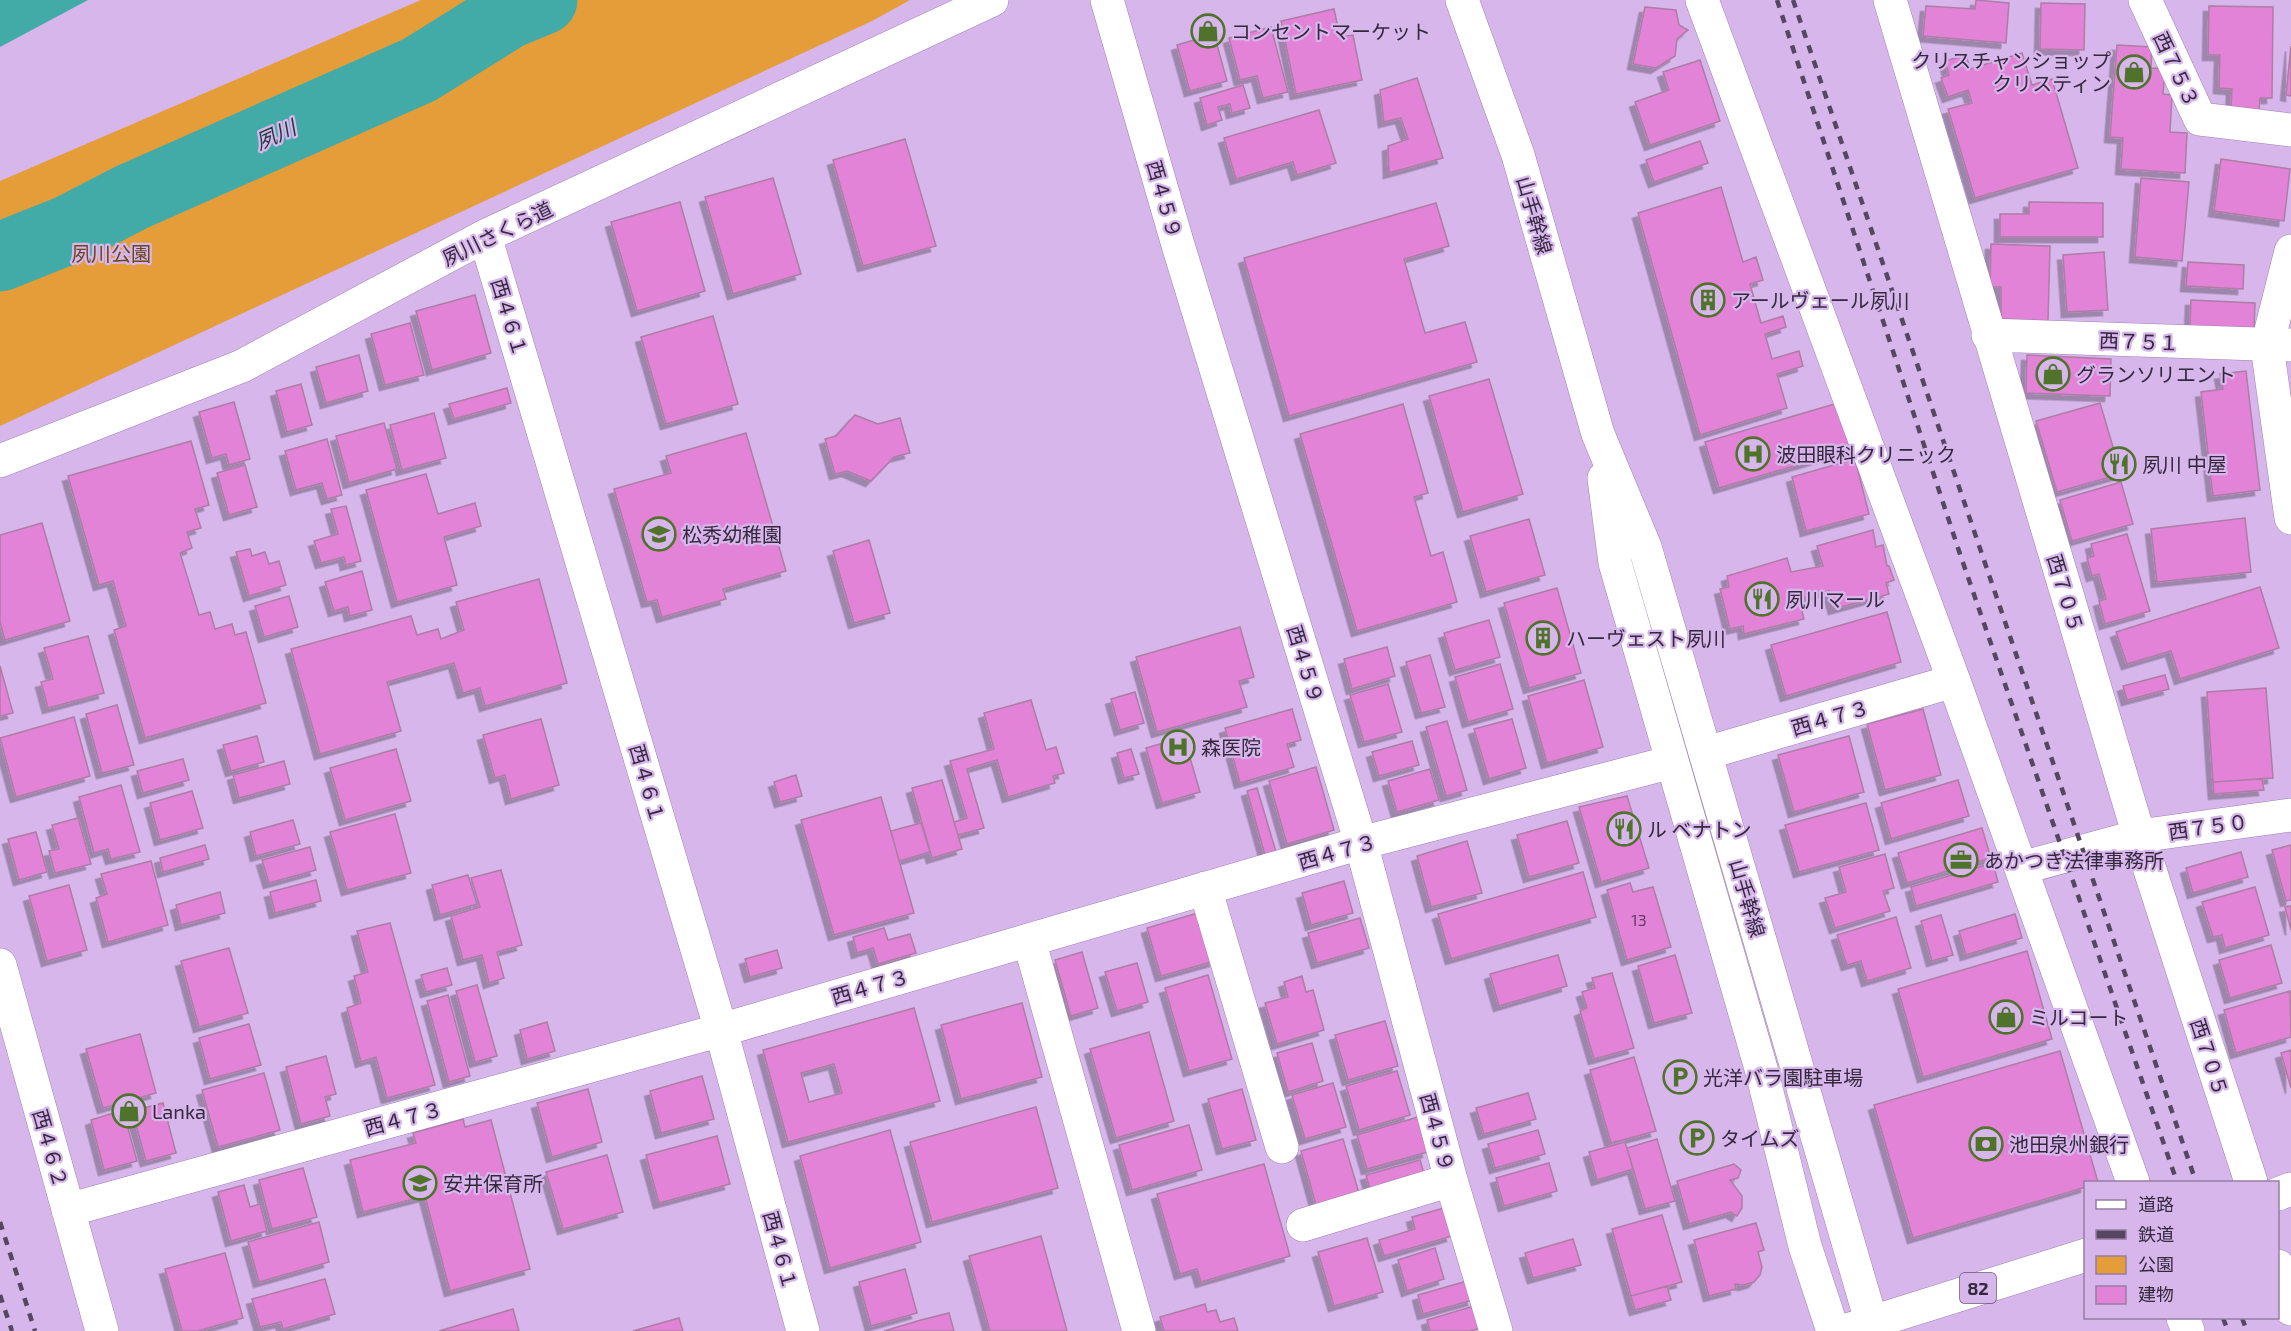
<svg xmlns="http://www.w3.org/2000/svg" width="2291" height="1331" font-family="'Exo 2','Noto Sans JP',sans-serif">
<style>
.green{fill:#e49d38}
.water{fill:#43aba7}
.lines{fill:none;stroke-linecap:round;stroke-linejoin:round}
.river{stroke:#43aba7;stroke-width:69}
.building{fill:#e383d7;stroke:#ad7da6;stroke-width:1.5;fill-rule:evenodd;filter:url(#shadow)}
.minor-casing{stroke:#9f81b3;stroke-width:34}
.major-casing{stroke:#9f81b3;stroke-width:34}
.minor{stroke:#fff;stroke-width:33}
.major{stroke:#fff;stroke-width:33}
.rail{stroke:#574662;stroke-width:4.5;stroke-dasharray:8 8;stroke-linecap:butt}
.labels{text-anchor:middle;dominant-baseline:central;stroke-width:4.5;stroke-linejoin:round;paint-order:stroke}
.number-label{font-size:16px;fill:#603f64}
.shield{fill:#d6b6eb;stroke:#655371;stroke-width:1.5}
.shield-label{font-size:18px;font-weight:bold;fill:#35283d}
.poi-label{font-size:20px;fill:#35283d;stroke:#d6b6eb;text-anchor:start}
.street-label{font-size:20px;fill:#35283d;stroke:#d6b6eb}
.park-label{font-size:20px;fill:#69481b;stroke:#d6b6eb}
.water-label{font-size:21px;font-style:italic;fill:#1c3b3a;stroke:#d6b6eb}
</style>
<defs>
<filter id="shadow"><feDropShadow dx="-5.5" dy="5.5" stdDeviation="0" flood-color="#0004"/></filter>
</defs>
<rect width="100%" height="100%" fill="#d6b6eb"/>
<path class="green" d="M421,0h489l-38,21 -872,405v-245z"/>
<path class="water" d="M0,0h88l-88,47z"/>
<g class="lines">
<path class="river" d="M0,257l70,-28 62,-32 287,-127 90,-56 34,-14"/>
</g>
<path class="building" d="M1976,0l33,3 -3,40 -83,-7 3,-30 49,3z
M2041,3l44,1 -1,46 -44,-1z
M2209,6l64,1 -1,91h-12l-1,12h-28l1,-21 -13,-1 1,-33h-12z
M1645,7l31,3 3,15 9,5 -11,9 -2,17 -19,12 -23,-4z
M1334,9l6,28 13,-2 9,45 -66,14 -15,-73z
M1271,27l17,65 -25,6 -6,-22 -17,4 -11,-42z
M1214,34l13,47 -37,10 -13,-46z
M2117,45l35,2 -1,21 14,1 -2,25 9,1 -2,37 17,1 -2,40 -64,-4 2,-31 -13,-1z
M2291,46v50l-5,-1z
M2022,53l10,32 20,-6 26,89 -103,30 -27,-89 24,-6 -4,-13 -20,7 -7,-19 8,-3 -4,-14 21,-6 4,14z
M1700,60l20,61 -70,24 -15,-43 34,-12 -6,-18z
M1417,78l26,80 -54,15 -1,-27 20,-7 -7,-21 -17,4 -4,-32z
M1243,85l7,23 -18,5 -2,-9 -12,3 4,13 -15,5 -7,-27z
M1319,110l17,53 -39,12 -4,-13 -57,17 -12,-41z
M905,139l31,107 -73,20 -30,-106z
M1700,141l8,22 -54,19 -8,-22z
M2221,159l69,10 -6,52 -70,-10z
M773,178l28,96 -68,20 -28,-97z
M2141,178l48,4 -7,79 -47,-4z
M1721,187l22,75 13,-5 7,23 -13,4 11,39 22,-7 3,11 -21,7 7,25 27,-8 4,15 -26,8 10,34 -87,27 -62,-222z
M680,202l25,89 -68,20 -26,-89z
M2029,202l74,1v34h-103v-23h29z
M1436,203l13,43 -45,13 21,74 40,-11 12,40 -188,54 -45,-158z
M1991,244l59,2 -2,75 -47,-2v-32h-11z
M2104,252l4,58 -41,2 -4,-57z
M2188,262l56,3 -1,24 -57,-3z
M475,295l16,58 -59,17 -16,-59z
M2191,300l64,3 -1,27 -64,-3z
M713,316l25,88 -72,20 -25,-87z
M410,323l14,52 -39,10 -14,-51z
M359,355l9,36 -42,12 -10,-36z
M2027,355l84,4 -1,37 -84,-3z
M2246,371l14,119 -47,6 -12,-104 22,-3 -3,-15z
M1489,379l34,115 -60,18 -34,-116z
M301,384l11,41 -25,7 -11,-41z
M507,388l4,15 -57,16 -5,-15z
M234,402l16,57 -21,6 -3,-11 -14,4 -13,-46z
M1838,403l14,46 -133,39 -14,-46z
M2100,403l21,71 -64,18 -21,-71z
M1403,404l25,89 -14,4 17,59 12,-4 14,50 -100,29 -57,-197z
M434,413l12,45 -44,12 -12,-45z
M855,415l23,9 22,-6 10,35 -16,4 -23,24 -24,-10 -12,3 -10,-35 11,-3z
M384,423l13,46 -48,14 -13,-47z
M746,433l40,138 -63,18 3,10 -64,18 -5,-17 -10,2 -33,-113 57,-16 -5,-17z
M327,439l15,56 -15,4 -5,-16 -26,7 -11,-39z
M191,441l18,64 -14,4 6,19 -14,4 5,16 -12,5 19,62 11,-3 5,17 17,-5 3,11 11,-3 20,71 -121,35 -31,-108 12,-4 -13,-45 -14,4 -31,-109z
M1855,459l14,55 -63,17 -14,-54z
M245,465l12,42 -28,8 -12,-42z
M426,474l12,40 37,-11 6,23 -37,11 13,48 -60,17 -31,-112z
M2121,482l12,42 -61,17 -12,-41z
M346,506l15,55 -15,4 -2,-8 -23,6 -7,-22 24,-7 -7,-25z
M2245,518l6,54 -94,10 -6,-53z
M1529,519l16,56 -59,17 -16,-56z
M42,523l28,98 -65,19 -5,-18v-87z
M1873,530l3,17 7,-2 4,21h2l5,14 -8,3 3,11 -55,15 -5,-18 -30,8 5,20 -60,15 -1,-8 -13,3 -10,-40 9,-2 -2,-11 60,-18 4,14 32,-6 -6,-20z
M2127,534l23,77 -45,13 -6,-23 7,-2 -7,-25 -7,2 -5,-18 7,-2 -3,-12z
M869,540l21,73 -36,10 -21,-72z
M250,549l2,7 13,-4 4,12 10,-3 7,24 -37,11 -13,-44z
M362,571l10,39 -22,6 -2,-9 -14,4 -9,-29z
M539,579l28,104 -82,23 -5,-18 -17,5 -9,-30 -67,19 14,49 -81,23 -29,-105 120,-33 6,19 21,-6 3,10 23,-9 -8,-28z
M2260,587l19,61 -99,31 -9,-28 -44,13 -11,-32z
M1557,588l24,85 -52,15 -25,-85z
M289,596l9,31 -34,10 -9,-31z
M1887,612l14,50 -115,34 -15,-51z
M1489,620l11,37 -45,13 -11,-37z
M1240,627l14,50 -15,4 8,26 -90,25 -21,-75z
M88,636l16,57 -56,15 -7,-26 12,-3 -9,-31z
M1387,647l8,29 -43,13 -8,-30z
M1430,655l15,52 -24,6 -15,-51z
M1500,664l13,45 -45,13 -13,-45z
M0,666l13,47 -13,3z
M2165,675l4,14 -42,11 -4,-14z
M1584,680l19,67 -56,16 -19,-67z
M1388,684l14,48 -38,10 -14,-47z
M2266,688l7,90 -60,4 -6,-90z
M1135,692l9,31 -24,7 -9,-31z
M1031,700l15,50 10,-3 8,26 -11,3 2,7 -47,14 -11,-37 -30,9 17,59 -26,7 -4,-13 13,-4 -17,-57 44,-12 -10,-36z
M117,705l17,60 -32,8 -16,-59z
M1292,709l9,31 -14,4 7,23 -54,16 -15,-55z
M1923,709l18,66 -56,15 -18,-66z
M74,717l16,59 -74,21 -16,-59z
M541,719l18,66 -48,14 -6,-24 -10,3 -12,-43z
M1512,719l14,49 -37,11 -15,-50z
M1447,721l20,69 -21,6 -20,-69z
M257,736l7,26 -33,9 -8,-26z
M1849,736l15,56 -70,20 -16,-57z
M1184,737l16,55 -38,11 -16,-55z
M1412,741l7,24 -40,11 -7,-24z
M396,749l15,52 -66,19 -15,-52z
M1131,749l8,25 -15,4 -7,-25z
M183,759l6,21 -46,13 -6,-22z
M284,761l6,23 -51,14 -6,-23z
M1316,767l18,63 -47,14 -18,-63z
M1430,769l9,31 -42,12 -9,-31z
M796,775l6,21 -22,6 -6,-20z
M2262,779l2,11 -50,4 -1,-12z
M942,780l20,69 -30,9 -20,-70z
M1958,780l11,36 -78,23 -10,-36z
M121,785l19,67 -29,7 -3,-10 -14,4 -15,-56z
M1257,788l19,64 -11,3 -18,-64z
M192,791l11,37 -43,12 -10,-37z
M1627,796l22,72 -48,14 -22,-75z
M881,797l33,116 -80,22 -33,-115z
M1866,803l13,47 -80,22 -14,-47z
M395,814l16,59 -64,17 -17,-58z
M78,818l13,46 -36,9 -6,-22 10,-2 -7,-24z
M293,820l7,24 -44,12 -6,-24z
M1567,821l12,42 -50,14 -12,-42z
M921,823l9,29 -31,9 -8,-30z
M1982,828l9,30 -84,25 -9,-30z
M36,832l11,40 -28,8 -11,-41z
M1467,841l15,52 -51,14 -14,-51z
M205,845l4,14 -46,13 -3,-14z
M2291,845v55l-5,1 -14,-51z
M310,847l6,23 -47,13 -7,-23z
M2241,852l7,25 -55,16 -7,-25z
M1885,854l9,34 -11,3 7,20 -55,17 -10,-30 21,-6 -7,-25z
M151,861l17,64 -60,17 -12,-44 11,-4 -6,-20z
M1993,863l5,19 -82,24 -5,-19z
M501,870l21,75 -25,7 7,26 -15,5 -7,-28 -19,5 -12,-44 29,-9 -9,-29z
M1583,872l13,45 -145,42 -13,-45z
M468,875l9,29 -37,11 -8,-30z
M316,880l5,21 -46,12 -5,-21z
M1344,881l9,32 -42,12 -9,-32z
M1630,883l3,9 20,-5 18,60 -44,13 -20,-70z
M69,885l18,65 -40,11 -18,-65z
M2255,887l14,48 -44,13 -3,-13 -9,2 -11,-35z
M220,892l5,21 -44,12 -5,-20z
M2291,906v24l-6,-23z
M1201,912l14,49 -54,15 -14,-48z
M2015,914l7,24 -56,17 -7,-24z
M1941,915l12,40 -21,6 -11,-40z
M1896,917l15,51 -44,13 -6,-20 -14,4 -10,-30z
M1360,918l9,30 -52,15 -9,-30z
M390,923l45,162 -48,13 -11,-41 -15,5 -14,-54 14,-5 -7,-27 14,-4 -11,-41z
M884,928l4,12 22,-6 6,19 -38,11 -5,-16 -16,5 -4,-16z
M2271,945l11,38 -52,15 -11,-38z
M229,948l19,65 -49,14 -18,-66z
M777,950l5,18 -32,9 -5,-18z
M2027,951l25,88 -129,38 -25,-88z
M1082,952l16,56 -27,8 -16,-56z
M1558,955l9,31 -68,20 -9,-32z
M1675,955l17,58 -38,10 -16,-57z
M1137,963l11,39 -31,9 -12,-39z
M447,968l5,17 -26,7 -5,-17z
M1612,973l22,75 -40,11 -14,-48 7,-3 -5,-16 13,-4 -3,-10z
M1208,975l24,84 -43,12 -24,-83z
M1302,976l4,16 7,-2 11,40 -47,14 -12,-41 23,-6 -4,-15z
M477,985l20,71 -22,6 -19,-71z
M2290,991l1,46 -55,16 -12,-43z
M448,995l22,81 -21,6 -22,-81z
M1022,1003l20,74 -81,22 -20,-74z
M914,1008l26,93 -152,41 -25,-92zM834,1064l8,29 -33,9 -8,-29z
M1385,1021l13,45 -50,14 -13,-45z
M547,1022l8,29 -28,8 -7,-29z
M249,1024l12,41 -51,14 -11,-41z
M1149,1032l25,89 -58,17 -26,-89z
M140,1034l16,59 -53,15 -17,-59z
M1312,1043l11,38 -35,11 -11,-39z
M2291,1050v38l-10,-35z
M2060,1051l38,131h-12v5l-173,51 -39,-133z
M326,1056l10,38 -11,3 5,19 -29,8 -15,-57z
M1634,1057l22,74 -45,12 -21,-73z
M1397,1071l13,44 -51,15 -13,-44z
M264,1073l16,57 -62,17 -16,-57z
M702,1076l12,43 -53,14 -11,-42z
M1333,1083l13,44 -41,12 -13,-44z
M588,1089l14,53 -50,15 -15,-54z
M1242,1089l14,51 -34,9 -14,-50z
M1528,1093l8,26 -52,15 -8,-26z
M163,1103l13,50 -30,8 -14,-50z
M1036,1107l22,81 -126,34 -22,-80z
M123,1110l14,51 -33,9 -13,-50z
M1418,1117l10,35 -61,17 -10,-34z
M463,1119l2,8 26,-7 39,149 -80,22 -25,-95 -62,16 -13,-52 66,-17 -3,-10z
M1189,1125l13,45 -70,20 -13,-45z
M890,1130l31,112 -91,26 -30,-112z
M1538,1130l7,24 -50,14 -7,-24z
M717,1136l13,48 -71,19 -13,-48z
M1343,1139l16,54 -43,12 -15,-54z
M1657,1139l18,62 -30,8 -18,-61z
M1625,1142l8,27 -36,11 -8,-28z
M607,1155l16,57 -60,17 -17,-57z
M1420,1160l7,24 -54,16 -7,-25z
M1549,1163l8,28 -53,15 -8,-28z
M1264,1164l26,92 -89,26 -4,-13 -17,5 -23,-80z
M1734,1164l7,6 -3,8 -8,2 12,16v12l-5,8 -6,-4 -42,12 -12,-43z
M303,1168l14,49 -45,12 -13,-49z
M244,1185l6,22 10,-3 7,27 -36,10 -13,-49z
M1444,1208l8,28 -68,20 -5,-16 36,-11 -3,-12z
M1662,1215l20,67 -51,14 -19,-67z
M319,1222l10,40 -70,20 -11,-40z
M1756,1223l8,27 -6,2 4,15 -2,8 -6,7 -10,3 -9,-1 1,5 -27,7 -15,-56z
M1041,1236l26,95h-77l-21,-75z
M1367,1238l16,54 -49,14 -16,-54z
M1573,1239l8,26 -48,13 -8,-25z
M1435,1248l9,31 -37,12 -9,-31z
M225,1253l18,65 -45,13h-16l-17,-62z
M905,1269l12,44 -46,13 -12,-44z
M325,1279l10,35 -52,15 -2,-7 -21,5 -8,-28z
M1467,1281l6,19 -50,14 -5,-19z
M1667,1286l4,14 -36,10 -4,-14z
M1205,1304l2,8 9,-2 4,12 14,-4 4,13h-74l-4,-14z
M1474,1306l7,22 -11,3h-40l-3,-11z
M513,1309l6,22h-80z
M949,1313l5,18h-70l37,-11z
M679,1318l4,13h-50z"/>
<g class="lines">
<g class="minor-casing">
<path id="minor" d="M1107,0l71,245 183,598 90,337 45,151
M1462,0l56,155 80,279 47,113 229,784
M1702,0l252,681 179,501
M1890,0l249,836 112,346
M2145,0l55,119 91,11
M485,236l236,794 82,301
M2291,251l-24,95 24,172
M1988,335l303,10
M0,461l242,-95 243,-130 507,-236
M1604,478l11,85 147,509 43,174 28,85
M1706,753l248,-72
M2021,868l118,-32 152,-21
M1205,888l77,259
M1029,940l110,391
M0,965l102,366
M68,1210l653,-180 640,-187 311,-81
M1303,1225l148,-45
M2278,1266l13,43
M2183,1318l5,13"/>
</g>
<g class="major-casing">
<path id="major" d="M2278,1194l13,-5
M1844,1331l242,-76"/>
</g>
<use href="#minor" class="minor"/>
<use href="#major" class="major"/>
<path class="rail" d="M1777,0l183,554 217,628
M1793,0l403,1182
M0,1222l35,109
M0,1295l12,36
M2223,1318l5,13
M2242,1318l5,13"/>
</g>
<defs>
<g id="shop-ring" transform="scale(1.725)"><circle r="9.5" fill="#d6b6eb" stroke="#50732c" stroke-width="1.5"/><path d="M-5-2.5h2.3a2.7 3.5 0 0 1 5.4 0H5L5.5 6h-11ZM-1.5-2.5h3a1.5 2.3 0 0 0-3 0Z" fill="#50732c"/></g>
<g id="building-ring" transform="scale(1.725)"><circle r="9.5" fill="#d6b6eb" stroke="#50732c" stroke-width="1.5"/><path d="M-4-6H4V6H1V3H-1V6H-4ZM-2.5-4.3h1.7v1.8h-1.7ZM.8-4.3h1.7v1.8H.8ZM-2.5-1h1.7V.8h-1.7ZM.8-1h1.7V.8H.8Z" fill="#50732c"/></g>
<g id="hospital-ring" transform="scale(1.725)"><circle r="9.5" fill="#d6b6eb" stroke="#50732c" stroke-width="1.5"/><path d="M-5-5h3v3.5h4V-5h3V5h-3V1.5h-4V5h-3Z" fill="#50732c"/></g>
<g id="restaurant-ring" transform="scale(1.725)"><circle r="9.5" fill="#d6b6eb" stroke="#50732c" stroke-width="1.5"/><path d="M-5-6h1v4h1v-4h1v4h1v-4h1v5L-1.5 .5V6h-2V.5L-5-1ZM5-6V6H3V1.5H1.5Q1.5-4 5-6Z" fill="#50732c"/></g>
<g id="school-ring" transform="scale(1.725)"><circle r="9.5" fill="#d6b6eb" stroke="#50732c" stroke-width="1.5"/><path d="M0-5L7-2L0 1L-7-2ZM-4 1L0 2.5L4 1V4Q0 6-4 4Z" fill="#50732c"/></g>
<g id="office-ring" transform="scale(1.725)"><circle r="9.5" fill="#d6b6eb" stroke="#50732c" stroke-width="1.5"/><path d="M-6-3h4V-5.5h4V-3h4V5H-6ZM-1-4.5V-3h2v-1.5ZM-6 0V1H6V0Z" fill="#50732c"/></g>
<g id="parking-ring" transform="scale(1.725)"><circle r="9.5" fill="#d6b6eb" stroke="#50732c" stroke-width="1.5"/><path d="M-3.5-5.5H1a3.5 3.5 0 0 1 0 7H-1V5.5H-3.5ZM-1-3.4V-.6H.8a1.4 1.4 0 0 0 0-2.8Z" fill="#50732c"/></g>
<g id="bank-ring" transform="scale(1.725)"><circle r="9.5" fill="#d6b6eb" stroke="#50732c" stroke-width="1.5"/><path d="M-6-4H6V4H-6ZM0-2.3a2.3 2.3 0 1 0 0 4.6a2.3 2.3 0 1 0 0-4.6Z" fill="#50732c"/></g>
</defs>
<g fill-rule="evenodd">
<use href="#shop-ring" x="1208" y="31"/>
<use href="#shop-ring" x="2134" y="72"/>
<use href="#building-ring" x="1708" y="300"/>
<use href="#shop-ring" x="2053" y="374"/>
<use href="#hospital-ring" x="1753" y="454"/>
<use href="#restaurant-ring" x="2119" y="464"/>
<use href="#school-ring" x="659" y="534"/>
<use href="#restaurant-ring" x="1762" y="599"/>
<use href="#building-ring" x="1543" y="638"/>
<use href="#hospital-ring" x="1178" y="747"/>
<use href="#restaurant-ring" x="1624" y="829"/>
<use href="#office-ring" x="1961" y="860"/>
<use href="#shop-ring" x="2006" y="1017"/>
<use href="#parking-ring" x="1680" y="1077"/>
<use href="#shop-ring" x="129" y="1111"/>
<use href="#parking-ring" x="1697" y="1138"/>
<use href="#bank-ring" x="1986" y="1144"/>
<use href="#school-ring" x="420" y="1183"/>
</g>
<g class="labels">
<g class="number-label">
<text x="1639" y="919">13</text>
</g>
<rect class="shield" x="1960" y="1273" width="36" height="30" rx="4.5"/>
<g class="shield-label">
<text x="1978" y="1288">82</text>
</g>
<g class="poi-label">
<text x="1231" y="31">コンセントマーケット</text>
<text x="2111" y="60" text-anchor="end">クリスチャンショップ<tspan x="2111" dy="23">クリスティン</tspan></text>
<text x="1731" y="300">アールヴェール夙川</text>
<text x="2076" y="374">グランソリエント</text>
<text x="1776" y="454">波田眼科クリニック</text>
<text x="2142" y="464">夙川 中屋</text>
<text x="682" y="534">松秀幼稚園</text>
<text x="1785" y="599">夙川マール</text>
<text x="1566" y="638">ハーヴェスト夙川</text>
<text x="1201" y="747">森医院</text>
<text x="1647" y="829">ル ベナトン</text>
<text x="1984" y="860">あかつき法律事務所</text>
<text x="2029" y="1017">ミルコート</text>
<text x="1703" y="1077">光洋バラ園駐車場</text>
<text x="152" y="1111">Lanka</text>
<text x="1720" y="1138">タイムズ</text>
<text x="2009" y="1144">池田泉州銀行</text>
<text x="443" y="1183">安井保育所</text>
</g>
<g class="street-label">
<text transform="translate(2177 69) rotate(65)">西７５３</text>
<text transform="translate(1165 199) rotate(74)">西４５９</text>
<text transform="translate(1535 215) rotate(74)">山手幹線</text>
<text transform="translate(497 233) rotate(-26)">夙川さくら道</text>
<text transform="translate(510 317) rotate(73)">西４６１</text>
<text transform="translate(2139 341) rotate(2)">西７５１</text>
<text transform="translate(2066 593) rotate(73)">西７０５</text>
<text transform="translate(1306 664) rotate(73)">西４５９</text>
<text transform="translate(1830 717) rotate(-16)">西４７３</text>
<text transform="translate(648 783) rotate(74)">西４６１</text>
<text transform="translate(2208 826) rotate(-8)">西７５０</text>
<text transform="translate(1337 851) rotate(-16)">西４７３</text>
<text transform="translate(1748 898) rotate(74)">山手幹線</text>
<text transform="translate(870 986) rotate(-16)">西４７３</text>
<text transform="translate(2210 1057) rotate(72)">西７０５</text>
<text transform="translate(403 1118) rotate(-15)">西４７３</text>
<text transform="translate(1438 1132) rotate(75)">西４５９</text>
<text transform="translate(51 1148) rotate(74)">西４６２</text>
<text transform="translate(781 1250) rotate(75)">西４６１</text>
</g>
<g class="park-label">
<text x="111" y="253">夙川公園</text>
</g>
<g class="water-label">
<text transform="translate(275 134) rotate(-24)">夙川</text>
</g>
</g>
<rect x="2084" y="1181" width="195" height="138" fill="#d6b6eb" stroke="#967da5" stroke-width="1.5"/>
<rect x="2096" y="1200" width="30" height="9" fill="#ffffff" stroke="#967da5" stroke-width="1.5"/>
<text x="2138" y="1211" font-size="18" fill="#35283d">道路</text>
<rect x="2096" y="1230" width="30" height="9" fill="#574662" stroke="#967da5" stroke-width="1.5"/>
<text x="2138" y="1241" font-size="18" fill="#35283d">鉄道</text>
<rect x="2096" y="1256" width="30" height="18" fill="#e49d38" stroke="#967da5" stroke-width="1.5"/>
<text x="2138" y="1271" font-size="18" fill="#35283d">公園</text>
<rect x="2096" y="1286" width="30" height="18" fill="#e383d7" stroke="#967da5" stroke-width="1.5"/>
<text x="2138" y="1301" font-size="18" fill="#35283d">建物</text>
</svg>
